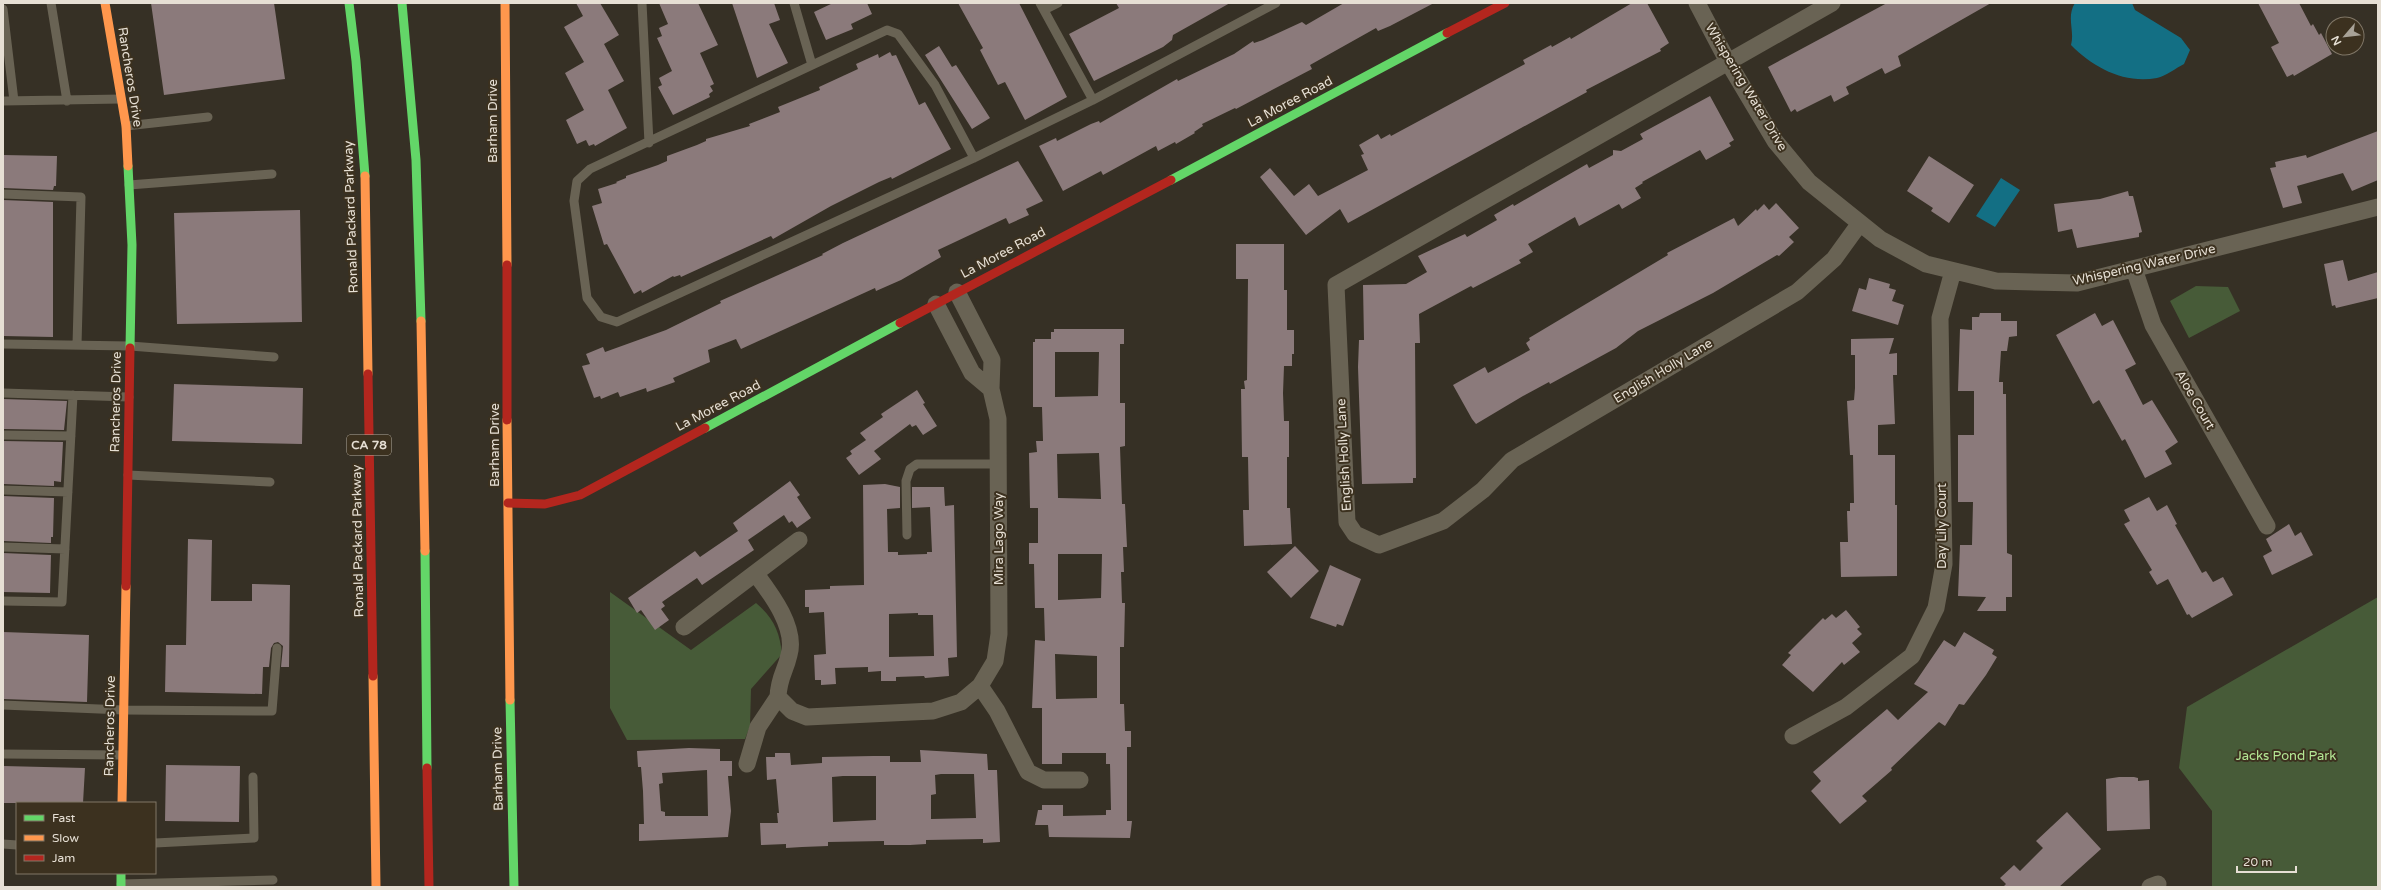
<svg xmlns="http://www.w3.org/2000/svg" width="2381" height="890" font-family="'Varela Round',sans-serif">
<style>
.green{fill:#475b38}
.water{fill:#136f84}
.building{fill:#8b7a7b;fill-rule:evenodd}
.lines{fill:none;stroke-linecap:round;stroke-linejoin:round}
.lane{stroke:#696354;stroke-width:9}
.street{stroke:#696354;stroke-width:17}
.fast{stroke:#63d668;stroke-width:9}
.slow{stroke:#ff974d;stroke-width:9}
.jam{stroke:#b3261e;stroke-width:9}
.labels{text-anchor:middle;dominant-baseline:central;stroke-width:4;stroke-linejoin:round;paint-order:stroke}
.shield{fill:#3c311f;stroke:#b3ab9e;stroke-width:1}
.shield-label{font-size:12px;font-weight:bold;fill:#e6dfd4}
.street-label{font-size:13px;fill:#e6dfd4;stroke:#3c311f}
.park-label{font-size:13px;fill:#b4e795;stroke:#3c311f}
</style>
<rect width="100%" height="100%" fill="#363025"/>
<path class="green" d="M2196,286l32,1 12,24 -51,27 -19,-37z
M610,592l81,58 65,-47c17,14 24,29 26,51l-31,35 -1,37 -5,13 -118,1 -17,-32z
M2378,597v290h-166v-76l-33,-43 8,-61z"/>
<path class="water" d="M2075,3h57l3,7 46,28 9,12 -6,14c-8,4 -18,12 -27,14 -33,6 -63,-10 -86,-33 4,-14 -5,-28 4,-42z
M2001,178l19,12 -25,37 -19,-11z"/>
<path class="building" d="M151,3h123l11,76 -121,16z
M576,3h24l19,32 -15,9 20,37 -16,9 19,38 -32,18 -1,-2 -5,2 -3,-6 -9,4 -11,-24 18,-10 -19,-37 19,-11 -20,-35 19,-11z
M659,3h39l20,42 -18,8 14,31 -4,2 3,5 -4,3 1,3 -37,18 -15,-28 4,-2 -3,-7 13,-7 -15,-33 5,-2 -3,-8 9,-4z
M732,3h42l6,17 -11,4 19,39 -31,15z
M833,3h34l5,11 -21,10 2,5 -27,11 -12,-28z
M958,3h61l48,94 -42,23 -20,-38 -7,3 -18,-35 3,-2z
M1116,3h114l-57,32 -1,5 -9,7 -69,34 -25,-47 50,-26z
M1344,3h90l-44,23 -12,5 -2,-3 -66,37 2,4 -76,40 -1,-1 -33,16 1,2 -9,6 1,1 -19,11 -1,-2 -17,9 -2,-5 -53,29 -2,-4 -38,20 -24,-45 17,-8 1,3 34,-17 8,-3 1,2 77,-44 1,2 56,-27 19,-13 1,2 9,-3 39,-18 4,3z
M1632,3h15l22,40 -9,6 1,2 -75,39 1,2 -75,41 -164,90 -8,-14 -34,26 -46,-58 10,-9 24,28 15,-12 9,12 50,-26 -7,-15 3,-1 -5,-9 19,-11 3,5 9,-5 1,2 134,-72 -2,-4 28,-15 1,2 18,-10 1,2z
M1887,3h104l-93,53 3,10 -16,8 -3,-6 -36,19 3,7 -15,8 -3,-7 -34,17 -2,-3 -4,3 -23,-45z
M2258,3h41l12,23 2,-2 6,11 2,-2 11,21 -38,22 -1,-2 -6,3 -16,-30 8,-4z
M939,46l13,21 4,-2 34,53 -18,11 -47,-74z
M890,52l2,4 4,-1 23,50 6,-3 26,47 -59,30 -1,-2 -12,5 -48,24 -58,33 -2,-3 -90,41 -1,-2 -6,2 -1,-1 -31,17 -1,-3 -7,4 -27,-50 -3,1 -12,-39 10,-3 -4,-14 19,-6 -1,-1 10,-4v-2l32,-11 9,-4v-5l30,-11 9,-4v-2l44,-13 -1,-2 31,-12 -2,-5 42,-17 -1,-3 39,-18 -2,-5 22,-10 1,4z
M1710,96l24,44 -5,3 2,3 -25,14 -6,-10 -58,32 1,1 -8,5 6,10 -19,11 -3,-5 -40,22 -4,-9 -47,27 5,8 -14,8 2,3 -48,25 -2,-2 -52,28 1,29h-5l1,135h-3v5l-51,1 -4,-117 1,-27h5l-1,-55 43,-1 21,-12 -9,-16 47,-22 2,3 30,-17 -3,-5 19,-11 1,2 73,-42 2,4 24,-13v-5l8,1 22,-12 -3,-5z
M2378,131v49l-26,11 -9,-18 -46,13 5,17 -19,5 -13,-40 6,-1 -1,-5 31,-7 1,3z
M3,155l54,1 -1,30h-2l-1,4 -50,-2z
M1929,156l45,29 -25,38 -18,-12 2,-3 -26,-17z
M1018,161l25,40 -17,8 3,6 -20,9 -3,-6 -68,32 3,7 -40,23 -25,11 -1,-3 -134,61 -5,-10 -28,11 2,12 -37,16 2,4 -28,10 -1,-4 -26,9 -2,-5 -17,7 -1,-3 -6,2 -12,-32 8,-2 -4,-10 17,-7 2,5 61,-22 55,-27 -1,-2 103,-46 -1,-1 21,-11z
M2128,191l1,5h4l9,36 -3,1v4l-62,11 -5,-19 -14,3 -4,-28 46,-5z
M3,200l50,2v135l-50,-1z
M1776,203l23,25 -10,9 5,5 -15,14 -2,-1 -64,38 -75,38 -22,17 -66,36 -1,-2 -26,14 -47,28 -4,-5 -19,-34 32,-18 3,6 42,-23 -4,-7 4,-3 -1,-2 139,-83 -1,-2 67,-35 4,8 18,-17 1,2 7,-7 5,6z
M300,210l2,112 -125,2 -3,-111z
M1236,244h48v46h3v40h7v24h-2v12h-8l-1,27 1,28h5v36h-2v51h3l2,36 -48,2 -1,-36h6l-1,-53h-6l-1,-68h4l-1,-8 3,-1 1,-101h-12z
M2343,260l5,21 30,-9v26l-42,10 -1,-3 -3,1 -8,-42z
M1869,278l21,6 -1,4 7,2 -4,11 12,4 -6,20 -46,-14 7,-23 7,2z
M1980,313h21v8h16v15l-8,1 -2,14h-6l-2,31h4v12h3l1,159 5,2v42h-6v14h-29l9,-14 -28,-1 2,-51h12l1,-43h-15v-67h16v-44h-16l2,-62 12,1v-13h7z
M2095,313l7,13 11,-6 23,44 -11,6 18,35 9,-5 26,42 -13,9 7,13 -27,14 -20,-39 -3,2 -23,-41 -6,4 -37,-69z
M1054,329h70v15h-4v59h5v43l-5,1 2,57h3l2,43h-4l1,25h-3l1,31h3l-1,44h-4v57h4l1,27h6v16h-4v74h5l-2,17 -81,-1 -1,-12h-13l3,-15h4v-5h21v11l43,-1v-5h5l-1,-46h-4v-11h-44v11h-20v-56h-10l3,-68 10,1 -1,-33h-9l-1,-44h-5v-21h9v-35h-8l-1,-55 8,-1 -1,-11h7l-1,-34h-9v-65h2v-3h16v-7h3zM1055,352h44l-1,44 -43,1zM1099,453l2,46 -43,-1 -1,-44zM1058,554h44l-1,44 -43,2zM1055,654l42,2v42l-41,1z
M1894,338l-5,16 8,-1v22h-4l2,49 -17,1v30h17v50h2v71l-56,1 -1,-35h8l-1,-31h3v-8h4l-1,-48h-3l-3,-54 7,-1 1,-12v-33h-4v-16z
M174,384l129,4 -1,56 -130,-3z
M917,390l8,13 -2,1 14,22 -14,9 -7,-10 -4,2 -2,-3 -36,27 7,8 -22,16 -13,-17 6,-4 -2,-3 16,-11 -6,-7 23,-16 -2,-3z
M3,399l64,2 -3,29 -61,-1z
M3,441l60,1 -2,40 -7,-1v5l-51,-2z
M790,481l10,14 -3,2 14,21 -14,10 -5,-7 -3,2 -5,-8 -36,25 6,10 -52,35 -5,-7 -35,24 3,4 -4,3 8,11 -14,10 -14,-20 -4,3 -9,-15 67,-47 5,6 38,-26 -5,-8z
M885,484l15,3v21l-13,1 1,43h10v3l29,-1v-2h5l-2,-45 -18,1v-21h32l1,19 9,-1 3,152 -9,1 1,18 -24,2 -1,-2 -28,1v4h-15v-10l-13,1v-5l-33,1 1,16 -15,1v-5h-6l-1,-25 12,-1 -2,-42 -15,1v-6h-4v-17l25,-1v-3l34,-1 -1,-100zM918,613v2h15l1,41 -45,1v-43z
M3,496l51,2 -1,39h-2v6l-48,-2z
M2149,497l8,14 10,-6 10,19 -2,1 27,48 4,-2 7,11 10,-5 10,18 -41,23 -3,-4 -2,1 -19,-36 -11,6 -8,-13 3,-2 -28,-46 6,-3 -6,-11z
M2289,524l6,12 6,-4 12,23 -41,20 -9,-19 9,-5 -6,-12z
M188,539l24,1 -1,61h41v-17l38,1 -1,82h-8l2,-21 -5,-4 -4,1 -3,5 -2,19h-6l-1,27 -97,-2 1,-47h20z
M1295,546l24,25 -28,27 -24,-26z
M3,553l48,2 -1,38 -47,-1z
M1330,565l31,14 -18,47 -6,-2 -1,3 -26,-9z
M1846,610l14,17 -3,2 5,5 -10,9 8,9 -16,13 -2,-3 -29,30 -31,-27 9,-10 -3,-2 35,-35 2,2 7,-6 4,4z
M3,632l86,3 -2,67 -84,-3z
M1964,632l30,18 -2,4 5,3 -11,18 -22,30 -5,-1 -14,22 -6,-4 -48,46 1,2 -30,26 5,5 -27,23 -29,-33 10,-10 -8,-9 74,-63 11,11 30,-28 -14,-8 30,-44 11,7z
M689,748l31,1v12h12v15h-4l3,35 -3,26 -89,4v-17h5l-1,-33 -2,-24h-3l-1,-16zM707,770l1,46h-43v-4l-4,-1 -2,-27 4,-1 -1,-10z
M920,750l67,4 1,16h9l3,72 -17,1v-4l-57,1v4l-16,1h-26v-4l-56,1v4l-26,1 -16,1v-4l-25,1 -1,-22h18l-1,-10h2l-3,-34 -9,1 -1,-23h9v-4h15l1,12 31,-2v-6l51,-1h17v6h31zM941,774h33l2,44 -45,1v-24l5,-1 -1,-19zM843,776h33v44l-43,2 -1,-45z
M166,765l74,1 -1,56 -74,-1z
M3,766l82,2 -2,35h-80z
M2119,777h15l4,1v3l11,-1 1,49 -43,2 -1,-52z
M2067,812l34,37 -42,38h-56l3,-3 -6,-6 14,-13 6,6 23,-23 -7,-7z"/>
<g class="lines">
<path class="lane" d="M51,3l16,98
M642,3l7,140
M794,3l18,62
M1040,3l53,97
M3,9l11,92
M1044,10l14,-7
M3,101l118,-2
M126,126l82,-9
M974,158l-39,-73 -37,-51 -11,-4 -297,139 -13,12 -3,20 13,97 14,19 16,5 357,-164 119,-58 183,-97
M129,185l143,-11
M3,194l78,3 -4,148
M3,344l127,2 144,11
M3,393l126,4
M3,435l68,1
M128,475l142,7
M3,490l65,2
M907,535l-1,-54 4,-12 7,-5h82
M3,547l62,2
M3,601l59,1 11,-207
M3,705l120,5 149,1 5,-63
M3,754l119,1
M155,843l99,-5 -1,-61
M3,844l14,1
M121,884l152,-4"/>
<path class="street" d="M1697,3l31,59 47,79 34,41 71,57 46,25 70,17 81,2 301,-76
M1832,3l-496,282 11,237 8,12 24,11 64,-24 40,-31 29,-30 285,-168 37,-33 26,-36
M2134,269l19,56 114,201
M936,304l36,69 19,16 1,-29 -35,-68
M756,574c15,20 41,54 33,81 -4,18 -10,21 -11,42l14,14 15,6 126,-6 28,-9 19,-16 15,-25 4,-27 -1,-215 -7,-30
M684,627l115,-87
M980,686l17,25 31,61 16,8h36
M1793,736l53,-29 66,-51 24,-48 8,-44 -4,-246 13,-47
M747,764l11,-37 20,-30
M2150,887l8,-3"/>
<path class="fast" d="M349,3l7,58 9,115
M402,3l14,157 5,161
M128,166l4,79 -2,103
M1171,180l276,-147
M705,428l195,-105
M425,551l2,217
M510,700l4,187
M121,873v14"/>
<path class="slow" d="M105,3l21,123 2,40
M505,3l2,262
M365,176l3,198
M421,321l4,230
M507,420l3,280
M373,676l3,211
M122,803l4,-217"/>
<path class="jam" d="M1447,33l58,-30
M507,265v155
M900,323l271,-143
M368,374l5,302
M508,503l37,1 35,-9 125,-67
M126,586l4,-238
M427,768l2,119"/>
</g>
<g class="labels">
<rect class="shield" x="347" y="435" width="44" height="20" rx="3"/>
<g class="shield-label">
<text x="369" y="445">CA 78</text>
</g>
<g class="street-label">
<text transform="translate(130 77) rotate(81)">Rancheros Drive</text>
<text transform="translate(1746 87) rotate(59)">Whispering Water Drive</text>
<text transform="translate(1290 102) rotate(-28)">La Moree Road</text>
<text transform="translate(493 121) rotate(-90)">Barham Drive</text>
<text transform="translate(351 217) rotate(-92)">Ronald Packard Parkway</text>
<text transform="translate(1003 253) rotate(-28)">La Moree Road</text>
<text transform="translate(2144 265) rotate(-13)">Whispering Water Drive</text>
<text transform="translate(1663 371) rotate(-31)">English Holly Lane</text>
<text transform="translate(2195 400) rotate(60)">Aloe Court</text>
<text transform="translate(116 402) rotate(-89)">Rancheros Drive</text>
<text transform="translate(718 406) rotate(-28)">La Moree Road</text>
<text transform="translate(495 445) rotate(-90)">Barham Drive</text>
<text transform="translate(1344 455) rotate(-93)">English Holly Lane</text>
<text transform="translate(1942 526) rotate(-90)">Day Lily Court</text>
<text transform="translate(999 539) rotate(-90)">Mira Lago Way</text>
<text transform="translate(358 541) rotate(-91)">Ronald Packard Parkway</text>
<text transform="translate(110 726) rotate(-89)">Rancheros Drive</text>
<text transform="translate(498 769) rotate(-91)">Barham Drive</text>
</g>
<g class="park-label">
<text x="2286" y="756">Jacks Pond Park</text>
</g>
</g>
<rect width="2381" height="890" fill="none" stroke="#e6dfd4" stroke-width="8"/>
<rect x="16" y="802" width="140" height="72" fill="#3c311f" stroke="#807767"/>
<rect x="24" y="815" width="20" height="6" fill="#63d668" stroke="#807767"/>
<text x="52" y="822" font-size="12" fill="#e6dfd4">Fast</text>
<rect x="24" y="835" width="20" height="6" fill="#ff974d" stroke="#807767"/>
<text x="52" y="842" font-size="12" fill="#e6dfd4">Slow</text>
<rect x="24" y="855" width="20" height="6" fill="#b3261e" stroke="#807767"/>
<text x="52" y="862" font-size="12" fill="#e6dfd4">Jam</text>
<g transform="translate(2345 36) rotate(242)"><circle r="19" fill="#3c311f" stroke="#807767"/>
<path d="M0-3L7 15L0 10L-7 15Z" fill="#a8a297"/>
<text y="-6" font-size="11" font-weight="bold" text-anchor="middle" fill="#e6dfd4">N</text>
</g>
<path d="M2237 866v6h59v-6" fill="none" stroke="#e6dfd4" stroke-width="2"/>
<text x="2243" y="866" font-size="12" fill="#e6dfd4" stroke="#3c311f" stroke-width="3" paint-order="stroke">20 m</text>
</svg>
